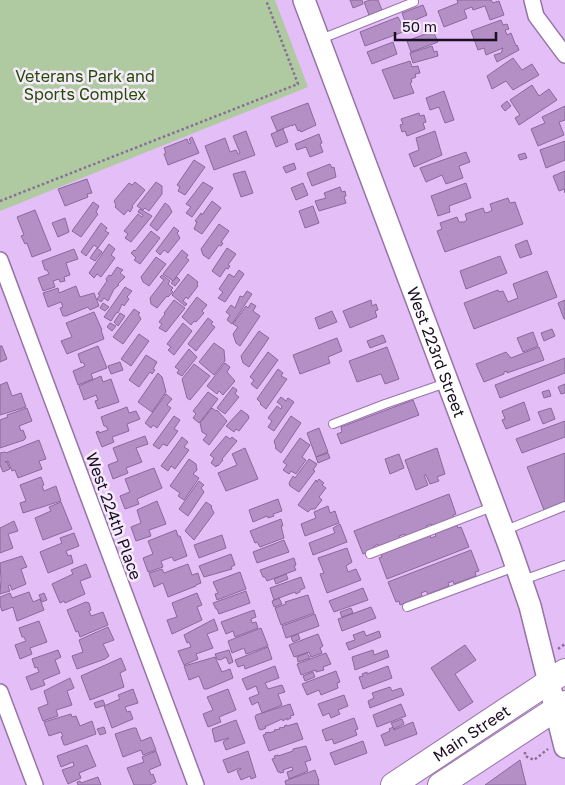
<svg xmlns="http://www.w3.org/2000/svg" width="565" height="785" font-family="'Golos Text',sans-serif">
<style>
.green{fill:#afc9a1}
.building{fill:#b38fc5;stroke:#8b689c}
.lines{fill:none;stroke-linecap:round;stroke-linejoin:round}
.lane-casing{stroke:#9774a8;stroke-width:10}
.street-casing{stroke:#9774a8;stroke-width:18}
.secondary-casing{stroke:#9774a8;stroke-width:24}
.primary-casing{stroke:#9774a8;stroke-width:26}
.path{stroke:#896e96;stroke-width:2.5;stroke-dasharray:2.5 2.5;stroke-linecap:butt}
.lane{stroke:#fff;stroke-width:8}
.street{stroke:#fff;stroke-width:15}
.secondary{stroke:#fff;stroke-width:21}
.primary{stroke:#fff;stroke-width:24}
.labels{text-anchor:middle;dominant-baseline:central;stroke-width:5;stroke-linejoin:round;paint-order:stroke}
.park-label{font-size:16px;fill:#254b02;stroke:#f6ebfc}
.street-label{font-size:16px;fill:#1c0f23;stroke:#f6ebfc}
</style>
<rect width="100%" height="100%" fill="#e4bef7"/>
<path class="green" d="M0,0h275l33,87 -308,124z"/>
<path class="building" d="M350,0h12l1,4 -10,4z
M370,0h8l4,10 -13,5 -5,-13z
M457,0h34l2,3 6,-2 5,14 -14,5 -5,-14 -12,4 -1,-3 -8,3 3,8 -23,9 -6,-16 20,-8z
M423,5l4,10 -21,9 -4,-11z
M398,17l7,14 -2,1 -38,14 -5,-14z
M501,20l2,5 4,-1 2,5 -4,1 2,5 4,-2 5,13 1,-1 2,5 -22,12 -3,-7 7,-2 2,-5 -17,7 -2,-7 -6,2 -7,-19z
M433,31l5,11 -27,10 -4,-11z
M393,42l4,12 -25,10 -5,-12z
M432,46l2,6 3,-1 1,5 -25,7 -3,-10z
M513,58l9,12 10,-6 7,11 -26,15 -7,-9 -14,8 -5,-13z
M410,61l2,6 6,-1 2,7 -5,1 1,3 -5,2 1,3 -2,1 4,10 -20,6 -12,-29z
M532,85l7,11 10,-7 8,11 -38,25 -4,-7 5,-3 -10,-15z
M444,91l10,29 -9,3 -6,-16 -9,3 -4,-12z
M507,101l4,5 -6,5 -4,-5z
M308,103l8,22 -15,7 -1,-2 -2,1 -3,-7 -3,2v-1l-15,6 -6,-14z
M565,106v14l-6,2 5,13 -26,11 -7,-17 14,-6 -3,-6z
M419,113l1,3 4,-1 2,7 -3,1 2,6 -18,7 -2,-5 -3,1 -2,-7 3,-1 -2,-5z
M283,129l5,13 -12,5 -5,-13z
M246,131l9,24 -41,15 -9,-24 20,-8 5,14 6,-2 2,4 2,-1 -7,-17z
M435,131l7,24 -28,12 -5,-13 10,-4 -3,-12z
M319,134l3,9 -2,1 3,8 -13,5 -4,-10 -9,3 -2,-6z
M192,137l7,16 -31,12 -4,-11 2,-1 -2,-5 23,-9 2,5 2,-1 -2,-4z
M565,141v19l-19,8 -6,-18z
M466,152l4,10 -11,4 4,12 -17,6 -4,-9 -16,7 -6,-14z
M525,153l2,5 -7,2 -2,-5z
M194,160l11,7 -20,28 -7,-4 2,-4 -3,-2z
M294,163l2,6 -10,4 -3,-6z
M330,164l2,4 2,-1 2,10 -24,9 -5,-13z
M245,171l8,22 -12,4 -8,-23z
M565,171v22l-1,-4 -5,2 -6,-15z
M87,179l5,14 -5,1 1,3 -23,9 -7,-17z
M135,182l10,8 -13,16 1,1 -3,5 -2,-2 -4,5 -9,-8 1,-2 -2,-4 15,-18 3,2z
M156,182l6,4v8l-13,17 -4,-3 -2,2 -6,-4z
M203,182l10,6 -21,29 -6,-4 5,-6 -5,-3z
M303,183l5,12 -12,5 -5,-12z
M466,183l5,15 -22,8 1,6 -12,4 -7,-20z
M340,187l2,5 3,-1 1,5 -2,1 2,6 -27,8 -4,-10 11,-3 -2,-5z
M508,198l2,5 5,-1 8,22 -78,28 -8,-21 5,-2 -2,-6 17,-6 2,5h5l3,-2 -2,-6 18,-6 2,5 4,-1 3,-2 -2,-6z
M212,201l9,7 -19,26 -8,-5 3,-7 -2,-1 6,-8 1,2z
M93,202l6,4 -3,6 2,2 -17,23 -9,-6z
M165,203l4,3 3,6 -15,19 -7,-6z
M313,206l6,17 -14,5 -6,-17z
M140,209l12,7 -21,26 -6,-4 3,-4 -4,-3 14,-17 4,3 1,-2 -5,-3z
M35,210l16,40 -19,7 -5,-14 -2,1 -4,-8 3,-1 -7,-18z
M65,218l4,14 -11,5 -6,-14z
M101,223l6,5 -2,3 4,2 -11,15 -4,-3 -8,11 -5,-4z
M219,224l10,7 -8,11 2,1 -2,3 -2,-1 -10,14 -6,-4 -2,-6z
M174,227l5,4 -2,2 3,5 -12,15 -4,-3 -4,5 -4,-4z
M151,231l9,7 -20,26 -6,-4 2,-2 -5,-5 3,-3 1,1z
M527,240l5,14 -12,4 -5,-13z
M109,244l6,5 -4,6 4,3 -14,19 -4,-3 -3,4 -5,-5z
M97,248l5,4 -7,9 -5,-3z
M227,248l9,6 -8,11 2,1 -2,3 -2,-1 -6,9 -8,-6z
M74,249l4,10 -12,4 4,12 -6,2 1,4 -5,1 -1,-3 -6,2 2,6 -12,4 -5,-13 11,-4 -2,-4h-2l-3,-9z
M182,250l6,5 -2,3 3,2 -16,21 -10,-7z
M500,256l7,17 -41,16 -6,-18z
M156,257l10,7 -17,22 -6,-4 -2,-5z
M117,267l6,3 -3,3 5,4 -7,7 1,1 -5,4 -6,12 -4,-3 -3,4 -4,-3 3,-4 -2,-1 9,-13 -1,-2 3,-4 2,1z
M239,270l5,4 -19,28 -7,-4 5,-6 -4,-3 10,-15 5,3z
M547,271l10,26 -83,32 -10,-26 34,-13 1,2 4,-1 5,11 10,-4 -5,-14z
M188,274l10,8 -1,2 1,2 -10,13 -2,-2 -3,4 4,3 -2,2 -13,-11z
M162,275l8,6 -2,3 5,4 -2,2 2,2 -5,5 -1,-1 -10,12 -6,-4 -1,-6 14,-18 -4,-3z
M177,277l3,3 -5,6 -4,-3z
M76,286l4,11 14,-4 5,13 -9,4 -2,-3 -22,9h-3l-3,-8 3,-1 -2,-5 -13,5 -5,-14 15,-5 1,5z
M125,287l7,4 -5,6 2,2 -5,7 -2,-2 -4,9 -1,-1 -6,9 -7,-4z
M247,291l5,3 -20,30 -5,-4 3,-5 -4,-3 5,-7 4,3 5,-12 3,1z
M197,297l10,8 -5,6 2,2 -8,9 -2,-1 -3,4 -9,-8z
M174,300l11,8 -19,24 -7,-4 3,-4 -3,-2 6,-8 -1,-1z
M371,300l1,6 4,-2 2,6 -3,1 2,6 -27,11 -7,-17z
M565,300v19h-1l-6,-16z
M103,303l6,4 -4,4 -5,-3z
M251,303l5,3 -3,5 7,5 -20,30 -4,-3 -3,-9 5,-7 -5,-3 13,-18 2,2z
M134,309l6,4 -2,1 3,5 -18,25 -10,-7z
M332,311l5,11 -18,7 -4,-11z
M94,312l8,18h-1l3,9 -37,15 -6,-13 11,-4 -6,-14z
M120,313l5,3 -7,10 -4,-4z
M208,318l5,4 -2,2 4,3 -19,24 -8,-7z
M110,323l6,3 -4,5 -5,-4z
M183,323l9,8 -18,24 -6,-5 3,-3 -4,-3z
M552,329l3,7 -11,5 -3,-8z
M259,331l10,7 -20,29 -6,-4 -2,-7z
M533,332l5,14 -15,6 -6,-14z
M139,334l10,7 -18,25 -10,-7z
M383,335l3,7 -16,6 -3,-7z
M337,338l5,13 -14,6 2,6 -30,11 -7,-19z
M214,343l10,7 1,11 -11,14 -15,-13z
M0,346h2l5,13 -7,3z
M98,346l9,22 -16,6 2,5 -15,6 -5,-14 12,-5 -2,-4 -2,1 -3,-9z
M387,347l12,32 -14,5 -4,-10 -24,8 -8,-21z
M539,347l5,13 -37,13v-2l-3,1v2l-20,8 -8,-18 30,-12 5,6z
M189,349l8,8 -15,19 -5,-3 2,-3 -4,-3z
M268,352l10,8 -21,29 -6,-5 3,-4 -4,-3z
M146,355l11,7 -4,7 2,1 -3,4 -2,-2 -11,15 -10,-7z
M565,358v15l-65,25 -5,-13z
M120,362l3,8 -12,4 -3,-8z
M225,363l5,4 -3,5 8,9 -12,14 -4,-4 -2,3 -10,-8z
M194,364l16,12 -20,24 -3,-2 -5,-19z
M278,369l5,4 -2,3 6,3 -21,30 -6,-5 1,-1 -4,-4z
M158,373l4,4 4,15 -14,20 -14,-10z
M101,376l2,6 8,-3 8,23 -21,7 -3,-8 3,-1 -2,-5 -12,5 -5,-14z
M7,382l5,14 9,-3 5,14 -26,8v-30z
M565,384v9l-4,1 -3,-7z
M233,387l4,3 -2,4 4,3 -14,17 -8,-6z
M549,390l2,6 -7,2 -2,-6z
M208,392l10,7 -19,24 -6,-5 3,-4 -3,-3z
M166,394l6,5 -5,6 4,3 -14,20 -4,-3 -2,3 -6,-5z
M281,397l5,4 2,-3 6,4 -20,29 -6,-4 4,-6 -4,-3 9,-12 4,3 1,-3 -5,-4z
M413,400l6,15 -78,29 -4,-10 5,-2 -1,-5z
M524,402l6,18 -24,9 -4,-9 3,-1 -3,-8z
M127,407l2,6 7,-2 4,8 -13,5 2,7 -17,6 2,5 -12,5 -6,-15 3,-1v2l9,-3 -2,-4h-2l-3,-9z
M27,408l5,13 -13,5 2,5 2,-1 3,8 -2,2 -24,8v-28l8,-3 -1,-2z
M212,408l4,3 1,-1 10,11 -18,24 -6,-5 4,-5 -5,-3 -2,-9z
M551,408l4,11 -12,5 -5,-12z
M241,410l7,5 1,3 -10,13 -3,-2 -2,3 -8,-6z
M174,416l6,4 -6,9 4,2 -11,15 -4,-2 -4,5 -6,-4z
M291,416l10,7 -20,30 -6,-5 1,-1 -2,-6z
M565,421v16l-43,16 -6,-14z
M319,428l9,24 -12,5 -9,-24z
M145,436l3,8 -12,4 6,14 -16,6 2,5 -15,6 -5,-14 10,-4 -5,-13z
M226,436l4,3 2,-2 5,4 -15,18 1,1 -5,6 -1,-1 -1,2 -5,-4 3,-5 -4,-3z
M182,437l6,5 -4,5 5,3 -14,19 -4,-3 -3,5 -7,-5z
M300,438l10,7 -8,12 4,3 -10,14 -5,-3 -2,3 -6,-4 4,-5 -4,-3z
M39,440l7,19 -7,2 3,8 -24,9 -3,-8 -3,1 -4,-10 -3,1h2l3,7 -7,3 -3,-7v-12l5,-1 1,1z
M245,448l13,31 -32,12 -8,-18 19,-8 -5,-11z
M437,448l8,26 -8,3 2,4 -9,3 -4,-9h-2l4,10 -12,5 -11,-30z
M328,453l2,5 -12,5 -2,-6z
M565,453v49l-21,8 -17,-43z
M399,454l5,14 -14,6 -5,-15z
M189,459l7,5 1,6 -4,4 6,4 -15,22 -6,-4 2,-3 -10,-7z
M309,459l8,5 -4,6 2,1 -16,21 -9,-6 -1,-3 4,-7 2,2z
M154,468l8,20 -25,11 2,5 -14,5 -5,-13 10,-4 -5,-13z
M41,477l3,8 -2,1 2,5 12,-5 5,15 -38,12 -3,-10 6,-2 -6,-16z
M319,479l5,4 -2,2 4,3 -7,9 3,3 -7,9h-4l-3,3 -10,-7 18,-25 1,2z
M199,481l5,4 -3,3 3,4 -16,24 -9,-7z
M449,494l7,20 -3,1 1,4 -21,8 -2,-3 -5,2 2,3 -22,8 -1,-3 -6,2 2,4 -22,8 -1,-4 -5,3 1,3 -11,4 -9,-23z
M278,499l4,12 -9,3 1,2 -6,2 -1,-2 -14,6 -4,-12z
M157,501l9,23 -17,6 2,6 -15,5 -5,-14 10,-4 -4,-13z
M61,502l11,27 -29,11 -8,-22 16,-7 -2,-4z
M206,502l6,4 -1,1 3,6 -20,27 -9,-9z
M328,506l2,7 5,-2 4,12 -34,13 -4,-12 15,-6 -2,-6z
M281,519l2,7h-2l3,12 -24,9 -3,-5 -2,1 -5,-12z
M14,521l4,10 -10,3 5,14 -13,5v-25z
M340,524l7,18 -34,13 -4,-12 26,-10 -2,-5z
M457,525l1,3 3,-1 8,20 -82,32 -8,-21 3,-1 -1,-3 49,-19 1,3 5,-2 -1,-3z
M176,530l2,6h2l7,20 -13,5 -2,-4 -11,4 2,6 -15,5 -5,-14 10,-4 -5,-13z
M74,533l5,13 -13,5 2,5 3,-1 2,8 -25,10 -8,-21 22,-9 -2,-5z
M222,535l4,13 -27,10 -5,-13z
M284,540l5,12 -32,11 -4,-11z
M347,548l5,14 -6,4 2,6 8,-3 5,11 -34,13 -7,-19 4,-1 -6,-15z
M471,550l8,21 -4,1 1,4 -22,8 -1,-3 -5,2 1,3 -21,8 -2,-3 -5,2 1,3 -22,9 -1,-4 -3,1 -8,-20z
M231,554l4,11 -4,2 1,2 -28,8 -5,-11z
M22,556l5,11 -6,2 5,15 -14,6 -2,-5 -2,1 2,5 -10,3 1,-15 -1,-16z
M294,558l2,7 -2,1 2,4 -29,11 -2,-4h-2l-3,-7z
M86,564l5,13 -11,4 5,13 -20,9 -1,-2 -4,2 -8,-19 21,-10 -2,-4z
M188,564l4,11 6,-2 3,10 -5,2v1l-28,11 -5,-14 -9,4 -5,-14 13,-4 2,4z
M240,572l6,17 -29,11 -2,-6 3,-1 -5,-11z
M286,574l2,5 -12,5 -2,-5z
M301,577l4,11 -5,2v2l-4,2 -1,-2 -21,8 -4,-12z
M363,588l5,12 -34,12 -5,-11z
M246,591l4,12 -31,11 -2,-5h-1l-3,-6z
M29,592l4,10 7,-3 4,11 -27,11 -4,-14 -11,4 -2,-6v-8l10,-4 2,5z
M44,593l3,7 -5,2 -3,-7z
M197,593l5,12 -5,2 5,13 -30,14 -5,-14 10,-3 -5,-14z
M308,595l6,18 -33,12 -6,-17 11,-4 -1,-2z
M279,598l3,6 -8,3 -2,-6z
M86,602l3,1 2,7 -2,1 2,5 12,-4 5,13 -28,12 -2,-6 -2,1 -9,-22z
M371,607l5,11 -34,13 -4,-12z
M351,608l2,5 -11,4 -2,-5z
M254,610l2,7 -5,2 1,4 4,-1 2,6 -23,9 -2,-6 -7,3 -5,-12z
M315,614l4,12 -33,12 -4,-12z
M214,619l4,11 -11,4 6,14 -17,6 2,5 -14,6 -6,-14 13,-4 -2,-5 -2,1 -3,-8z
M39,621l8,21 -17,6 2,6 -12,5 -5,-14 11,-4 -2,-4h-2l-3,-9z
M108,627l6,13 -11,4 6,12 -4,3 -28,10 -5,-13 11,-4 -4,-12z
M261,628l7,18 -22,8 -2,-6 -12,5 -4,-12z
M364,631l2,5 13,-5 2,6 -32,13 -3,-7 9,-3 -2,-5z
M298,634l2,5 -7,3 -2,-5z
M318,634l5,12 -3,2 2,5 -11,4 -2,-5 -15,5 -5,-12z
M465,645l11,15 -21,14 18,28 -14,9 -28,-43z
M268,647l4,12 -27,10 -1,-4 -6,2 -3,-7z
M58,650l3,7 -6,3 5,13 -17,7 2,5 -14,5 -5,-13 13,-5 -2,-5 -2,1 -3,-9z
M229,650l4,12 -4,2 -3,-7 -6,3 -3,-1 -2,-5z
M373,650l1,5 13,-5 2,7 -34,13 -3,-13z
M307,653l3,5 -12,4 -1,-5z
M326,653l5,11 -8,3 1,3 -8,2v-2l-15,5 -4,-11z
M215,657l7,15 8,-3 3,9 -26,11h-3l-5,-13 -10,4 -5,-14z
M121,658l5,12 -6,3 4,14 -34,13 -9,-24z
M275,666l4,12 -14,5 3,6 14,-4 3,7 -7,2 4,11 -20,8 -4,-11 -6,3 -3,-7 10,-4 -3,-8 -9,4 -5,-11z
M388,666l4,12 -29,11 -4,-12 4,-1 -1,-2 5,-2v2z
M336,671l4,11 -3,1 1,5 -17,7 -2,-5 -12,5 -5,-11z
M313,672l2,5 -10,4 -2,-5z
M70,678l4,10 -7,3 5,14 -16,5 2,6 -15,5 -5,-13 10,-4 -4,-13z
M390,687l2,4 9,-3 3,7 -34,13 -2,-7 6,-3 -2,-5z
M133,689l5,14 -13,4 2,5 3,-1 3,8 -21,9 -8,-22 16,-7 -2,-4z
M228,689l8,21 -17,7 2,5 -13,5 -5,-13 10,-4 -6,-13z
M344,695l4,11 -10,4 2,4 -9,4 -2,-5 -6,3 -5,-12z
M103,700l2,5 -9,3 -2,-5z
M290,704l4,11 -4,1 1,2 -4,2v-2l-4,3 -1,-2 -15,7h-2l1,2 -5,2 -2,-1 -4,-12 1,-2z
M401,704l5,12 -29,11 -4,-12z
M71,714l1,3 4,-1 4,10 12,-5 4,13 -30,11h-2l-3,-8 2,-1 -2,-4 -12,4 -5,-14z
M354,718l4,11 -3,1 2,5 -23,9 -2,-5 -6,2 -4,-11z
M402,719l2,5 -10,5 -3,-6z
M236,720l9,23 -19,7 -3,-8 6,-4 -14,4 -3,-13z
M413,722l4,12 -32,12 -4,-11 9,-4 -1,-2 4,-2 1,3z
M297,723l6,16 -34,12 -6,-16 3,-1 -1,-1 4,-1v1l6,-2 -1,-1 6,-1 -1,-1 6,-1 -1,-1 3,-1v1z
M104,727l2,6 -6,2 -3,-6z
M133,728h3l5,13 10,-4 5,13 -13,5 -2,-5 -18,7 -8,-23z
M363,741l4,12 -32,12 -5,-12z
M87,745l9,21 -17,7 2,5 -13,6 -6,-14 12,-4 -1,-4 -12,5 -4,-11z
M306,746l5,14 -6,2 3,9 -19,8 -2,-7 6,-2 -1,-3 -9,3 1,2 -4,1v-1h-2l-6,-13 3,-1 -1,-2 4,-1v1l15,-5v-2z
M156,751l5,14 -12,5 2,5 2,-1 3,8 -6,3h-16l-7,-17 17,-6 -2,-5z
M248,751l8,26 -5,2 -1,-3 -9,4 -4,-9 4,-2 -1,-1 -12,5 -5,-13z
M520,760l6,25h-41z
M315,770l4,11h-1l1,4h-33l-1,-4z
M98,777l3,8h-23l-1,-3 3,-1 1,2z"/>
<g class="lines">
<g class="lane-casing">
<path id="lane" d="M321,39l93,-37
M333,424l52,-20 61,-21
M506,530l59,-24
M370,554l122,-47
M523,580l42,-15
M407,607l108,-40"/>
</g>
<g class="street-casing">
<path id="street" d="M532,0l4,16 29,39
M0,260l196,525
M0,692l35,93"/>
</g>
<g class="secondary-casing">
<g id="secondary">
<path id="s1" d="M304,0l206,548 20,58 35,141"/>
</g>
</g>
<g class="primary-casing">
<g id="primary">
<path id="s2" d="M393,785l172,-114"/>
<path d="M440,785l125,-82"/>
</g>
</g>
<path class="path" d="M0,201l298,-117 -32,-84
M558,649l7,-5
M525,752v4l9,4 14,-11"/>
<use href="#lane" class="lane"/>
<use href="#street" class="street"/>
<use href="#secondary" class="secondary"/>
<use href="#primary" class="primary"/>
</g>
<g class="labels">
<g class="park-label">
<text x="85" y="76">Veterans Park and<tspan x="85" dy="18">Sports Complex</tspan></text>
</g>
<g class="street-label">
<text stroke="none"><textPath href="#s1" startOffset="376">West 223rd Street</textPath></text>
<text transform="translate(114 516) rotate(70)">West 224th Place</text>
<text stroke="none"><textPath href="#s2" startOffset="94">Main Street</textPath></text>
</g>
</g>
<path d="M395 32v8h101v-8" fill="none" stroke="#1c0f23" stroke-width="2.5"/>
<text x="402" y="32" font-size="15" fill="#1c0f23" stroke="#f6ebfc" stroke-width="4" paint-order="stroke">50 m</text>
</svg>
